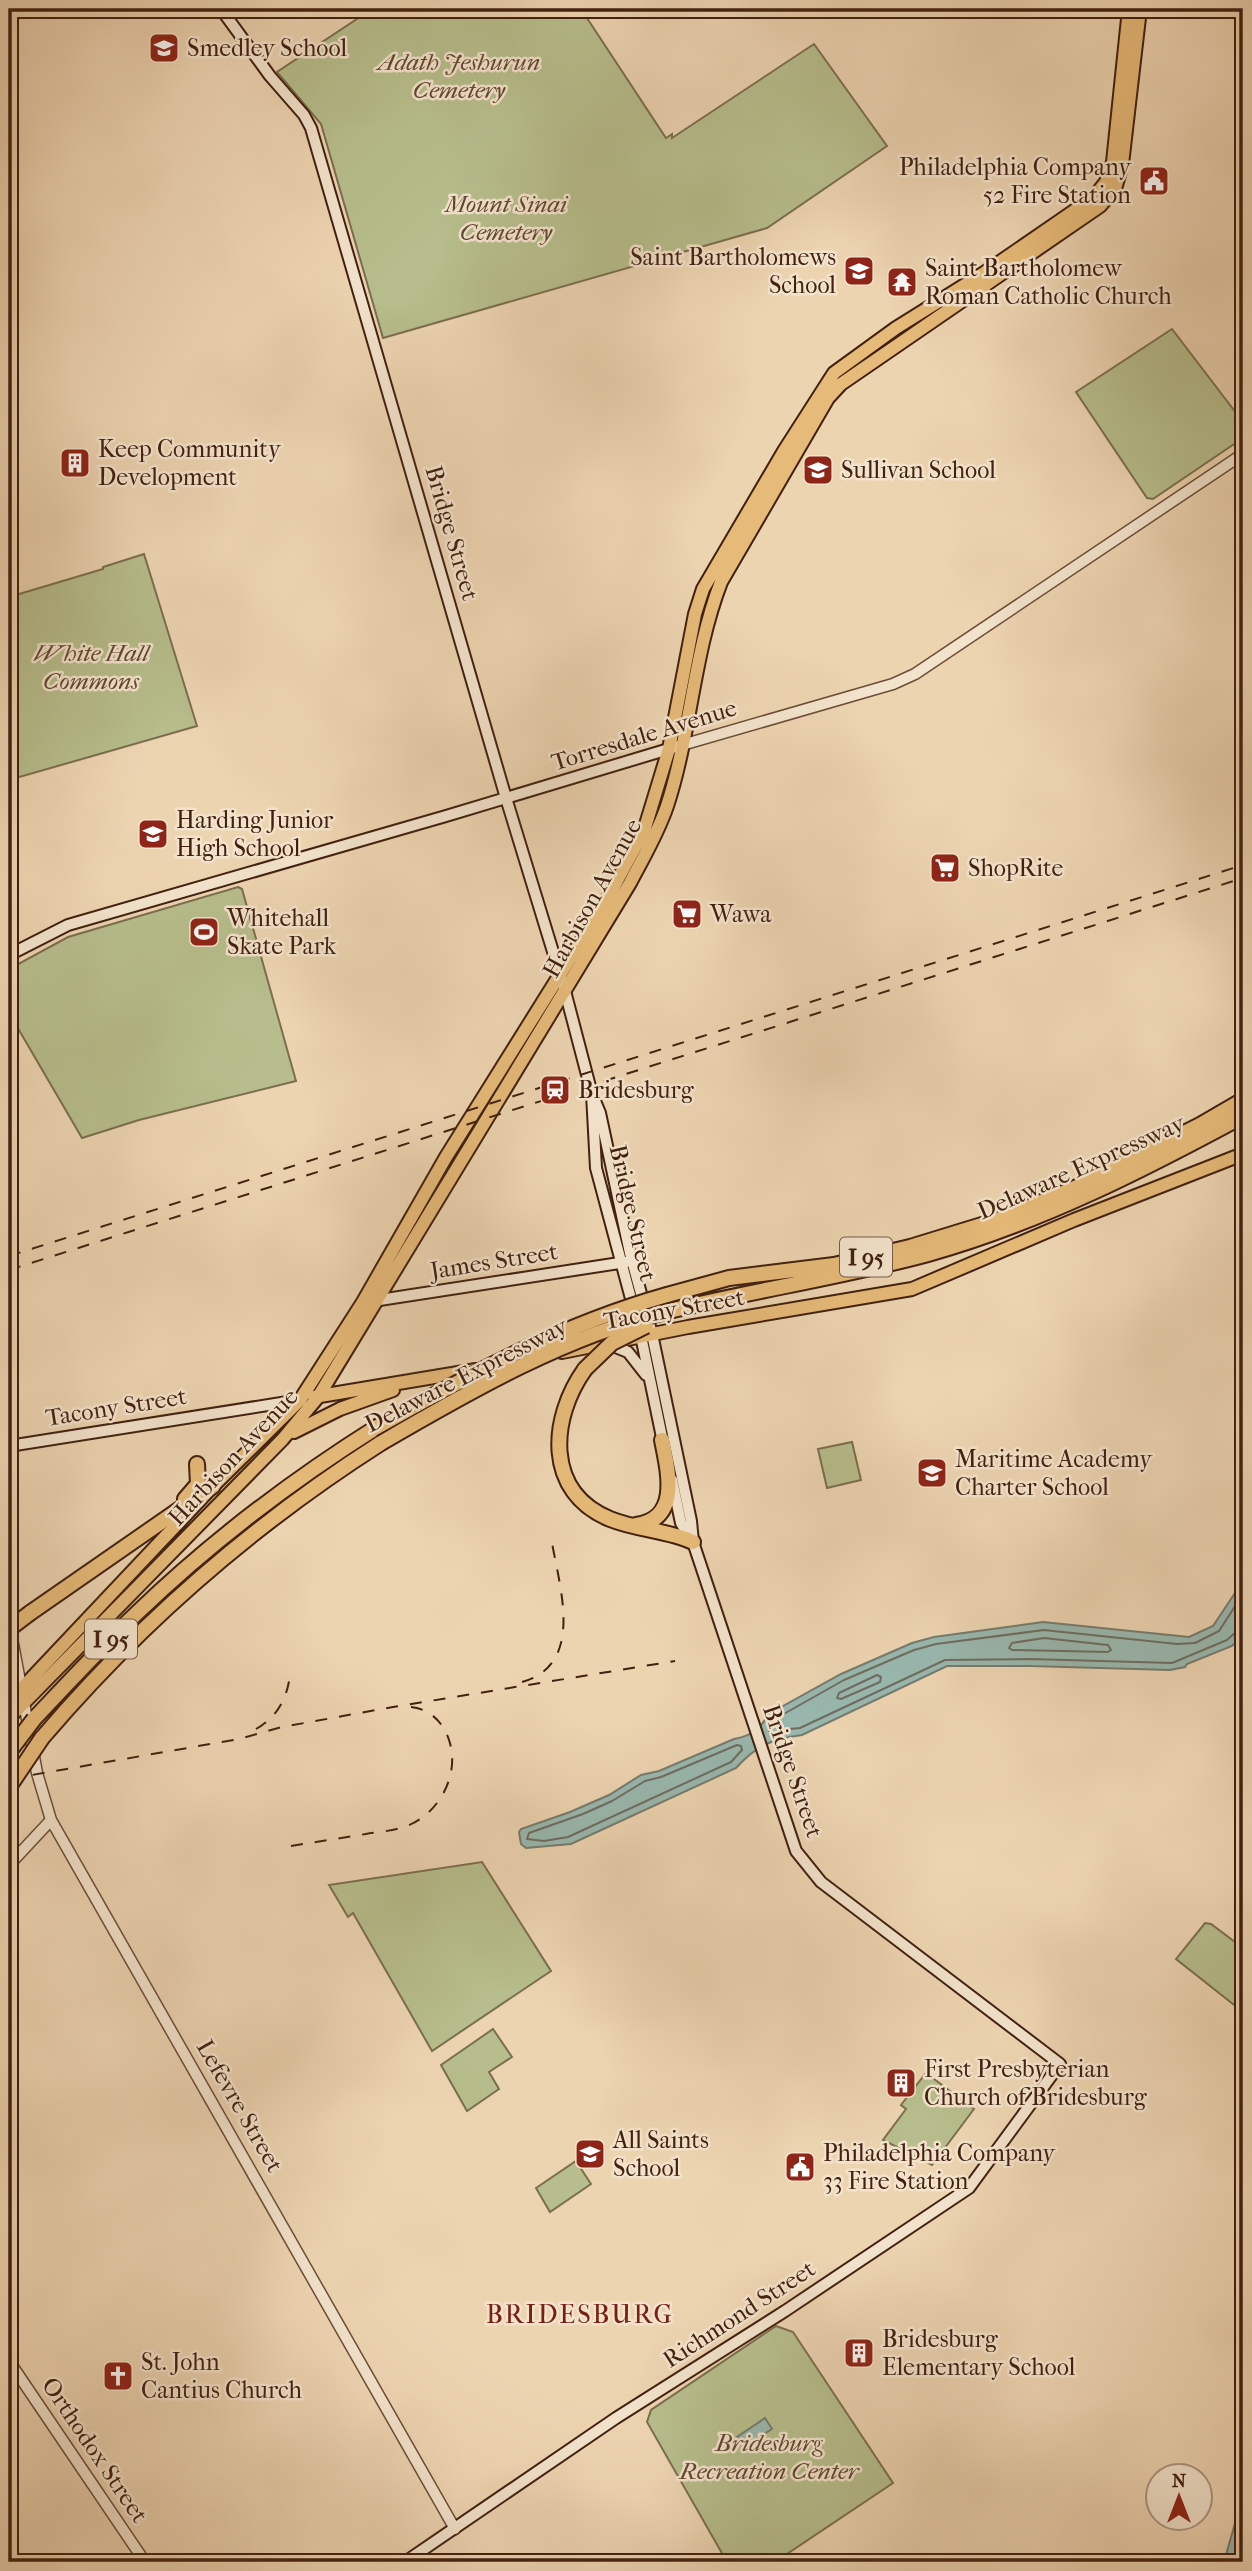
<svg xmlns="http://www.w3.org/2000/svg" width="1252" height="2571" font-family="'IM FELL French Canon',serif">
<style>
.green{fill:#b7bd8c;stroke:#7c6e4e;stroke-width:2}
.water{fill:#99b8af;stroke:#767b6f;stroke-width:2}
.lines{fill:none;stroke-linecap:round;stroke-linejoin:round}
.shore{stroke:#6e6c60;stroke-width:2}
.tertiary-casing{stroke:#6d4d38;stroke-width:13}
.secondary-casing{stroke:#422010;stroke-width:14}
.primary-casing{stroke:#422010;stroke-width:16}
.motorway-casing{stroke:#422010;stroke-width:18}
.tertiary{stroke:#f3e3cc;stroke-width:10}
.secondary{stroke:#f3e3cc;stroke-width:10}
.primary{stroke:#e6ba78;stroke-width:12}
.motorway{stroke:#e6ba78;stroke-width:14}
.rail{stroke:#422010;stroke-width:2;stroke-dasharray:12 12;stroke-linecap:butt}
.motorway-bridge-casing{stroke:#422010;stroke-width:18;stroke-linecap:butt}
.motorway-bridge{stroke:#e6ba78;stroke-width:14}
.labels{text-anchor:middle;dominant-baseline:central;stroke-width:5;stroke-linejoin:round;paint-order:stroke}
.shield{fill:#f3e3cc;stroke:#775a48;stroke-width:2}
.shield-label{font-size:23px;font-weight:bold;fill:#422010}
.poi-label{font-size:24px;fill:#422010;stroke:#f3e3cc;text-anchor:start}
.park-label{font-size:24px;font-style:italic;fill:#5f472f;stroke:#f3e3cc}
.street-label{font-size:24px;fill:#422010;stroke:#f3e3cc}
.neighbourhood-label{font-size:26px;letter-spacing:2px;fill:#7a1f14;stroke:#f3e3cc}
</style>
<rect width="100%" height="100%" fill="#edd4b1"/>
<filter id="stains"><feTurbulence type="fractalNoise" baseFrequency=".00286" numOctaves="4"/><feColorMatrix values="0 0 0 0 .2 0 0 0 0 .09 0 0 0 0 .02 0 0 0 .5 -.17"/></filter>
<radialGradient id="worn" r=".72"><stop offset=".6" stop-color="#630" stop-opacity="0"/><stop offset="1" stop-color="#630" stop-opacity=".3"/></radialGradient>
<path class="green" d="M372,9h209l85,129 6,-4v4l142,-94 73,102 -120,82 -384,110 -62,-214 -44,-52z
M1172,329l71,93v16l-90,61 -6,-1 -71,-106z
M144,554l53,172 -188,54v-183l94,-28v-2z
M238,887l4,2 54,192 -157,39 -57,18 -73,-125v-44l59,-32z
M852,1442l9,38 -34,8 -9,-39z
M482,1862l69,109 -119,80 -79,-138 -5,4 -19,-32z
M1205,1923l6,1 32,24v64l-67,-53z
M493,2029l19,28 -23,15 10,17 -32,22 -26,-46z
M926,2073l48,36 -42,56 -49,-25 23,-31 -5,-4z
M576,2161l15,23 -41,28 -14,-24z
M776,2326l17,6 100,151 -118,79h-48l-80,-140 4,-12z"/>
<path class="water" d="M1243,1581v54l-11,11 -45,18 -2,3 -15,3 -140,-4h-83l-145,69c-30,4 -45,10 -66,33l-165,76 -45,4 -5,-4 -2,-12 2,-3 49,-17 39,-17 32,-20 18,-4 75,-32c16,-3 27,-9 33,-24l74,-41 71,-31 22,-6 109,-15 146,15 24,-11z
M765,2418l7,11 -28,18 -7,-10z
M1243,2495v67h-19z"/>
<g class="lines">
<path class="shore" d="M1243,1594l-24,37 -24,12 -18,1 -133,-14 -108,14 -22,6 -70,30 -71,40 -4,11 4,3 7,-4 20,-2 145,-68 85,-1 142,4 55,-23 10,-9 6,-1
M1044,1638l64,7 3,5 -3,2 -96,-2 -3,-2 3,-5z
M877,1675l4,2 -1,5 -39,17 -4,-1 2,-5z
M737,1745l4,1 1,4 -11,12 -163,75 -24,4 -17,-2 2,-6 54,-19 29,-13 33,-20 16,-4z"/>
<g class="tertiary-casing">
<path id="tertiary" d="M682,745l211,-61 22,-10 328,-220
M9,1622l28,151 14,47 404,709
M9,1865l42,-45
M9,2361l136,201"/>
</g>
<g class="secondary-casing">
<path id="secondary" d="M221,9l49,67 34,39 7,13 195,670 59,193 27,103 8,19 30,140 22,81 39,187 2,21
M9,955l59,-30 378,-109 236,-71
M592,1094l4,74 45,168 23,111
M373,1301l253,-39
M606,1343l22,9 18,23
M9,1446l291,-46
M405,2562l211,-144 169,-107 184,-123 91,-124 -239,-182 -25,-31 -103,-309 -12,-19 -9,-43"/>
</g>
<g class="primary-casing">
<path id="primary" d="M562,1352l126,-25 224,-38 162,-69 169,-66
M314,1397l162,-27
M294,1432l46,-23 53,-19
M9,1702l204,-216 87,-86 63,-98 83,-145 160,-256 38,-70 25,-82 26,-135 8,-25 81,-138 50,-78 62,-45 88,-55 109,-75 13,-16 7,-20 16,-153
M9,1718l273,-278 36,-43 312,-514c13,-25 28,-50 37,-77 24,-73 26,-152 54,-224l107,-184 13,-14 259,-178 15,-17 7,-25 18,-155"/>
</g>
<g class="motorway-casing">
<path id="motorway" d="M667,1295l62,-17 105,-13 76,-18 88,-27 77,-32 125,-63 43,-25
M669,1311c86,-21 174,-34 259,-57 111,-31 215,-84 315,-138
M585,1369c-35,49 -41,123 25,150 27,11 57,11 83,23
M185,1499l13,-15 -1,-20
M636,1525c45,-6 32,-54 26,-85
M30,1613l183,-127
M34,1719c34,-36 68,-73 104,-107 73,-70 153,-131 239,-185
M42,1738c98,-115 212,-214 339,-295"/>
</g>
<use href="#tertiary" class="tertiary"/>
<use href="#secondary" class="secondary"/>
<use href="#primary" class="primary"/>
<use href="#motorway" class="motorway"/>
<path class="rail" d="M9,1256l1234,-391
M9,1270l1234,-392
M522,1682c65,-18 36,-99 29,-145
M256,1729c21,-12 31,-30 34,-54
M9,1779l230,-40 43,-12 111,-20 282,-46
M291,1846c25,-4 50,-8 75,-12 12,-2 26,-3 38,-7 34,-11 57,-52 45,-87 -6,-18 -19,-31 -38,-33"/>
<g class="motorway-bridge-casing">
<path id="motorway-bridge" d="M585,1369l27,-26 34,-17
M377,1427c93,-53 187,-103 290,-132
M381,1443c91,-53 185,-107 288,-132
M9,1629l21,-16
M9,1752l25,-33
M9,1787l33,-49"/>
</g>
<use href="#motorway-bridge" class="motorway-bridge"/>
</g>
<defs>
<g id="school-square" transform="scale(1.575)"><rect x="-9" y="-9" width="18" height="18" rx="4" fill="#8f2418" stroke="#f3e3cc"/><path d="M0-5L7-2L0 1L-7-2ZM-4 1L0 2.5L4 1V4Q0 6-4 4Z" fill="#fff"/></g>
<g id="civic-square" transform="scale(1.575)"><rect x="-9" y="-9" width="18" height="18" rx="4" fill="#8f2418" stroke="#f3e3cc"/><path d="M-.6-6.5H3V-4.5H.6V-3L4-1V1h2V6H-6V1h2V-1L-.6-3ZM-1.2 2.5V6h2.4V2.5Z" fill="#fff"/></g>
<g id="temple-square" transform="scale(1.575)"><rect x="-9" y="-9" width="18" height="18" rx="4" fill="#8f2418" stroke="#f3e3cc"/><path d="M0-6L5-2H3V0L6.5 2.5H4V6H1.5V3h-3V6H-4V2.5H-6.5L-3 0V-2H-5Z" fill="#fff"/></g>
<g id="building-square" transform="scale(1.575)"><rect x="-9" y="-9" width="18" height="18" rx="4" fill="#8f2418" stroke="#f3e3cc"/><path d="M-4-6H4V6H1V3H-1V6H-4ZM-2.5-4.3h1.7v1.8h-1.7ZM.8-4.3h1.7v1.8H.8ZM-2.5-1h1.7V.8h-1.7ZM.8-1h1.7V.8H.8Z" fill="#fff"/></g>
<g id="supermarket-square" transform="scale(1.575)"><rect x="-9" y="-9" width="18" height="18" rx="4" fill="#8f2418" stroke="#f3e3cc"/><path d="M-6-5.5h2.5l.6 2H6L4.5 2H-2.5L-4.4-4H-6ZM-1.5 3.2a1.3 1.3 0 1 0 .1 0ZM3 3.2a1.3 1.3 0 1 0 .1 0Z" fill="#fff"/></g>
<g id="stadium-square" transform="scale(1.575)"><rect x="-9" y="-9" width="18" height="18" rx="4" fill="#8f2418" stroke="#f3e3cc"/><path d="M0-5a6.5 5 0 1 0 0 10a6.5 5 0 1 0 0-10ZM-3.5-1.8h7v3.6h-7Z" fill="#fff"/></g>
<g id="station-square" transform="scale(1.575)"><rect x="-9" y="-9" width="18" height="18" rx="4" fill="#8f2418" stroke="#f3e3cc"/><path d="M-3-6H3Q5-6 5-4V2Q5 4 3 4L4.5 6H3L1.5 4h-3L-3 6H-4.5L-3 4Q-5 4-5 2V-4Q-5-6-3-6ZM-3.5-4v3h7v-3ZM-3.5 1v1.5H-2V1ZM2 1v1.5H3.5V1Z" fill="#fff"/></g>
<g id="church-square" transform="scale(1.575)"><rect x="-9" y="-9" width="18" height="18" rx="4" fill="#8f2418" stroke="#f3e3cc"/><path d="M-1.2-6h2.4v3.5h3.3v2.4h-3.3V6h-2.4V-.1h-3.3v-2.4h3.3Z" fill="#fff"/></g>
</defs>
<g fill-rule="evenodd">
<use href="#school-square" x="164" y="48"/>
<use href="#civic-square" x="1154" y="181"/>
<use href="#school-square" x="859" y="271"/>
<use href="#temple-square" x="902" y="282"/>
<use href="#building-square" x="75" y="463"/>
<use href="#school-square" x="818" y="470"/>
<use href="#school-square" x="153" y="834"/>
<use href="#supermarket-square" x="945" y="868"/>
<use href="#supermarket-square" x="687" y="914"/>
<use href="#stadium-square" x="204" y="932"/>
<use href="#station-square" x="555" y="1090"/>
<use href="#school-square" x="932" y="1473"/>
<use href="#building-square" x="901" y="2083"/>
<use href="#school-square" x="590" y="2154"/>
<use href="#civic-square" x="800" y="2167"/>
<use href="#building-square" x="859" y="2353"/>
<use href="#church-square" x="118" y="2376"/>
</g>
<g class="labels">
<g class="shield">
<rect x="840" y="1237.5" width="52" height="39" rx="5"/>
<rect x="85" y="1619.5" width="52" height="39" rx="5"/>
</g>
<g class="shield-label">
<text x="866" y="1257">I 95</text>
<text x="111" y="1639">I 95</text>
</g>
<g class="poi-label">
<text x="187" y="48">Smedley School</text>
<text x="1131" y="167" text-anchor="end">Philadelphia Company<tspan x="1131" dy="28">52 Fire Station</tspan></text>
<text x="836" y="257" text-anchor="end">Saint Bartholomews<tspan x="836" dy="28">School</tspan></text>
<text x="925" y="268">Saint Bartholomew<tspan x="925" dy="28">Roman Catholic Church</tspan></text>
<text x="98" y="449">Keep Community<tspan x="98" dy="28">Development</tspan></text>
<text x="841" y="470">Sullivan School</text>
<text x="176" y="820">Harding Junior<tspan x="176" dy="28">High School</tspan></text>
<text x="968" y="868">ShopRite</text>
<text x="710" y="914">Wawa</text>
<text x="227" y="918">Whitehall<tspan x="227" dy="28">Skate Park</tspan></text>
<text x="578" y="1090">Bridesburg</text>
<text x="955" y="1459">Maritime Academy<tspan x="955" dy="28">Charter School</tspan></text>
<text x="924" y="2069">First Presbyterian<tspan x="924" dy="28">Church of Bridesburg</tspan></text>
<text x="613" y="2140">All Saints<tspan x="613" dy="28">School</tspan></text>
<text x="823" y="2153">Philadelphia Company<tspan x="823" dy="28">33 Fire Station</tspan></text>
<text x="882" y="2339">Bridesburg<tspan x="882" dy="28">Elementary School</tspan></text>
<text x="141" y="2362">St. John<tspan x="141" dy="28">Cantius Church</tspan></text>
</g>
<g class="park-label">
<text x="459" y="62">Adath Jeshurun<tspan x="459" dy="28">Cemetery</tspan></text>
<text x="506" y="204">Mount Sinai<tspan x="506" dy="28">Cemetery</tspan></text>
<text x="91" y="653">White Hall<tspan x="91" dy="28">Commons</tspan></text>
<text x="769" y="2443">Bridesburg<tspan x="769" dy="28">Recreation Center</tspan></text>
</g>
<g class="street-label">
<text transform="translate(452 533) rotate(74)">Bridge Street</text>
<text transform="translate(644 735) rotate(-17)">Torresdale Avenue</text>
<text transform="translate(592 898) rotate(-61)">Harbison Avenue</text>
<text transform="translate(1081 1167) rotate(-24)">Delaware Expressway</text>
<text transform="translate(633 1213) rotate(77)">Bridge Street</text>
<text transform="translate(494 1261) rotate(-9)">James Street</text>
<text transform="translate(674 1309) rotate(-10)">Tacony Street</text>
<text transform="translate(466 1375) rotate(-27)">Delaware Expressway</text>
<text transform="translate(116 1407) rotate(-9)">Tacony Street</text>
<text transform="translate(233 1457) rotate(-47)">Harbison Avenue</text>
<text transform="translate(793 1771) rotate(71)">Bridge Street</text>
<text transform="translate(240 2106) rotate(60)">Lefevre Street</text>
<text transform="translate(739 2314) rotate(-33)">Richmond Street</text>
<text transform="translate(95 2450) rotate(56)">Orthodox Street</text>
</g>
<g class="neighbourhood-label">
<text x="580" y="2314">BRIDESBURG</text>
</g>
</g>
<rect width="1252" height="2571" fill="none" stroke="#edd4b1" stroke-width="35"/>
<rect x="10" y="10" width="1231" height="2550" fill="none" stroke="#422010" stroke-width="3.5"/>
<rect x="18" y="18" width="1217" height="2536" fill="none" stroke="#422010" stroke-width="2"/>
<g transform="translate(1179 2497)"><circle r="33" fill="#f3e3cc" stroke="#ac9581" stroke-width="2"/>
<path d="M0-5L12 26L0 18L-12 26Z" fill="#8f2418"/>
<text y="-10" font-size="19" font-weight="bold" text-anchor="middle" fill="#422010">N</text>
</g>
<rect width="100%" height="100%" filter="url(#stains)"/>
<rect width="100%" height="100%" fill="url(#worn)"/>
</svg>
